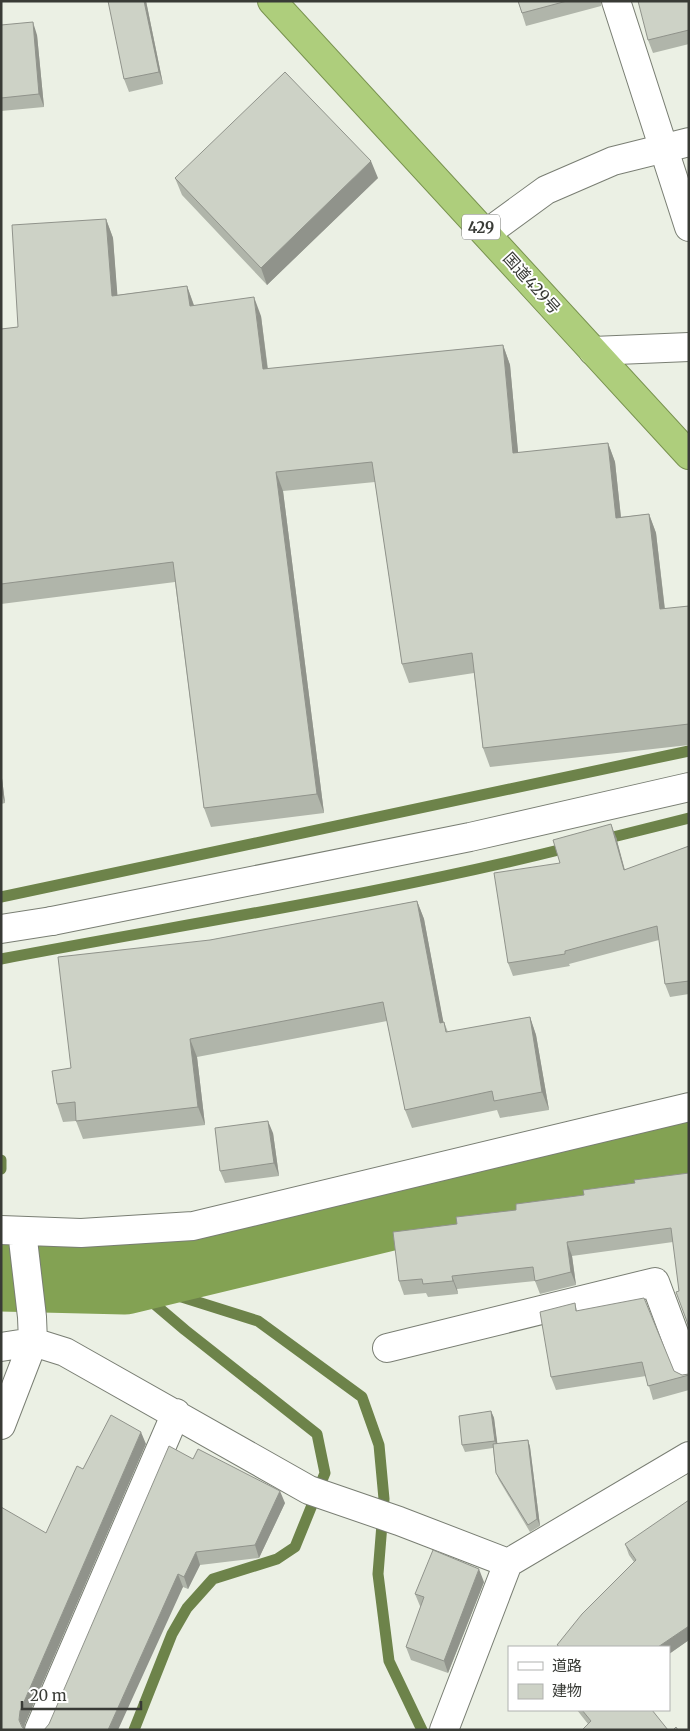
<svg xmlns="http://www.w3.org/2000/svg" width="690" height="1731" font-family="Merriweather,'Noto Sans JP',serif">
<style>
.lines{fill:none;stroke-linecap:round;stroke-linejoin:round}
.stream{stroke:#6d834a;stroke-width:11}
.river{stroke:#83a253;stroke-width:71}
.minor-casing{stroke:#797e73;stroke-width:30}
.tertiary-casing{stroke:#797e73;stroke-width:30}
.trunk-casing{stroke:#78924f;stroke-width:30}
.minor{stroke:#fff;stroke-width:28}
.tertiary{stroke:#fff;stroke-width:28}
.trunk{stroke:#aece7c;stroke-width:28}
.wall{fill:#b0b5aa}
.shaded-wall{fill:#90938b}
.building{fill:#cdd2c6;stroke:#90938b}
.labels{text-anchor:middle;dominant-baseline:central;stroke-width:4;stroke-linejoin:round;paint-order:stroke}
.shield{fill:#fff;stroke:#747672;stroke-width:1}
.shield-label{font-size:15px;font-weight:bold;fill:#393b36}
.street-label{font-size:16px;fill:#393b36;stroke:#fff}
</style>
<rect width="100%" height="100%" fill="#ebf0e4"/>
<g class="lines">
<path class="stream" d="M601,840l88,-22
M1,897l688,-146
M1,959c190,-36 382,-65 570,-112
M1,1160v9
M125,1279l60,51 132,104 8,39 -30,74 -18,12 -64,20 -26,29 -15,26 -38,96
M131,1281l127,40 104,76 17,48 5,54 -6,75 11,87 33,69"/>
<path class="river" d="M1,1276l124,3 564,-136"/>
<g class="minor-casing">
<path id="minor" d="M616,1l73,226
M593,351l96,-4
M1,929l51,-8
M1,1230l80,3 112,-7 496,-119
M1,1347l32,-5 32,10 244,138 90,31 109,42
M387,1348l268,-66 34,91
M1,1425l32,-83 -1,-25 -10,-86
M39,1730l137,-317
M444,1730l64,-167 181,-107"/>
</g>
<g class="tertiary-casing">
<path id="tertiary" d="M487,233l59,-43 67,-29 76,-19
M52,921l418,-84 219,-50"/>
</g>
<g class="trunk-casing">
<path id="trunk" d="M272,1l417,454"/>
</g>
<use href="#minor" class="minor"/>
<use href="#tertiary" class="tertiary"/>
<use href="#trunk" class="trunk"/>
</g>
<path class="wall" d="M146,1l17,83 -34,8 -5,-13z
M518,1h83v5l-75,20z
M689,1v43l-36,9 -5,-13z
M1,25l36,10 7,72 -43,4z
M175,178h203l-111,107 -85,-90z
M106,219l7,19 4,57 70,-9 7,19 67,11 7,53 235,-24 7,20 8,88 90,-10 7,19 6,55 28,-3 7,19 9,76 24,-3v139l-199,22 -7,-19 -9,-75 -65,10 -7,-19 -27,-182 -92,9 41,322 -113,14 -7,-19 -29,-226 -174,22v-275l17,-2z
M1,770l4,33 -4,1z
M616,837l9,33 64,-24v148l-19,3 -5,-13 -6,-44 -90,24 1,2 -57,10 -5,-13 52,-100z
M417,901l7,18 19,103h1l4,10 82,-15 6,18 13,75 -49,8 -3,-8 -85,18 -7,-18 -18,-89 -190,36 8,68 -122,14 -7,-18 -13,1 -6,-18 14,-36 139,-128z
M273,1133l6,43 -54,7 -5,-12z
M689,1173l-10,118 -6,-49 -101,14 4,29 -36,9 -5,-13 -78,8 1,5 -30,3 -2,-4 -22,2 -5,-14 58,-57 178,-41z
M575,1303l2,8 97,60 8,4 7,-1v16l-36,10 -7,-24 -90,14 -5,-13z
M491,1411l3,7 3,26 31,-4 2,7 10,79 -10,6 -31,-52 -3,-7 -3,-25 -28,4 -3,-7z
M193,1459l92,44 -26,55 -59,7 -12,24 -5,-2 -134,137z
M625,1544l64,96 -20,14v-7h-111l-1,-2 77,-83 -5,-7z
M484,1582l-36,91 -37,-13 -5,-13 15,-40 -1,-1 -5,-12z
M577,1710h75l-64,14z"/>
<path class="shaded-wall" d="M144,1h2l17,83 -4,-12z
M33,22l4,13 7,72 -5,-13z
M371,161l7,17 -111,107 -6,-17z
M106,219l7,19 6,77 -7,-19z
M187,286l7,20h-4z
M254,297l7,19 9,73 -7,-20z
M503,345l7,20 10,108 -7,-20z
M608,443l7,19 8,75 -7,-19z
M276,472l7,19 41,322 -7,-19z
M649,514l7,19 11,96 -7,-20z
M1,770l4,33 -4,-11z
M611,824l5,13 12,46 -4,-13z
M417,901l7,18 23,122 -7,-18z
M530,1017l6,18 13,75 -7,-18z
M190,1039l7,18 8,68 -7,-18z
M268,1121l5,12 6,43 -5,-13z
M567,1242l5,14 4,29 -5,-13z
M452,1276l5,13 1,5 -5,-13z
M491,1411l3,7 4,30 -3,-7z
M141,1432l5,12 -121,280 -1,6 -5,-10 1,-9z
M528,1440l2,7 10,79 -3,-7z
M280,1491l5,12 -26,55 -4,-13z
M196,1552l4,13 -12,24 -4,-12z
M479,1569l5,13 -36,91 -4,-12z
M178,1574l5,13 -65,143h-10z
M689,1626v14l-20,14v-7h-11z"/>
<path class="building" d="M108,1h36l15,71 -35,7z
M518,1h49l-45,12z
M638,1h51v29l-41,10z
M33,22l6,72 -38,4v-73z
M285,72l86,89 -110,107 -86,-90z
M106,219l6,77 75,-10 3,20 64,-9 9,72 240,-24 10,108 95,-10 8,75 33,-4 11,95 29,-3v118l-206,24 -11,-95 -70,11 -30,-202 -96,10 41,322 -113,14 -31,-246 -172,22v-255l17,-2 -6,-102z
M611,824l13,46 65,-24v135l-24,3 -8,-58 -92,25v3l-57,9 -14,-90 66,-10 -7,-23z
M417,901l23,122 4,-1 2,10 84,-15 12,75 -48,9 -2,-10 -87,19 -22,-108 -193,37 8,68 -122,14 -1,-19 -18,2 -5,-33 19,-3 -13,-111 152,-17z
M268,1121l6,42 -54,8 -5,-43z
M689,1173v154l-13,-35 3,-1 -8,-63 -104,14 4,30 -36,9 -2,-14 -81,9 1,5 -30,3 -1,-5 -23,2 -6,-49 64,-8 -1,-7 60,-7v-6l68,-9 -1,-5 52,-7 -1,-3z
M644,1298l30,73 8,4 7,-1v1l-41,11 -6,-24 -91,15 -11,-65 35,-9 1,8z
M491,1411l4,30 -33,4 -3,-29z
M111,1415l30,17 -121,279 -1,9 3,7 4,3h-25v-223l45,26 31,-67 6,3z
M528,1440l9,79 -9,6 -32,-52 -3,-29z
M169,1446l24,13 5,-10 82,42 -25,54 -59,7 -12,25 -6,-3 -70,156h-64l5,-6z
M689,1500v126l-31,21h-98l-3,-2 25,-31 54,-54 -11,-16z
M433,1550l46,19 -35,92 -38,-14 18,-50 -9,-3z
M582,1710h70l16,20h-86l9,-9z
M676,1727l2,3h-5z"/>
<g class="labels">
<rect class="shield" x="462" y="214.5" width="38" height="25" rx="4"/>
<g class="shield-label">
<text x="481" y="227">429</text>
</g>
<g class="street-label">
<text transform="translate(532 283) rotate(48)">国道429号</text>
</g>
</g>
<rect width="690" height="1731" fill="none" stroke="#393b36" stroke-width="5"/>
<rect x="508" y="1646" width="162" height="65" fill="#ffffff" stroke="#b0b1af"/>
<rect x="518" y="1662" width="25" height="8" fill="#ffffff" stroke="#b0b1af"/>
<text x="552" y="1671" font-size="15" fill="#393b36">道路</text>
<rect x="518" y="1684" width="25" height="15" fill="#cdd2c6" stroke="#b0b1af"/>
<text x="552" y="1696" font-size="15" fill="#393b36">建物</text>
<path d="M22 1701v8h119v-8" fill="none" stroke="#393b36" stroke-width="2.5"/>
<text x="30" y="1701" font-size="15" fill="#393b36" stroke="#ffffff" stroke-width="4" paint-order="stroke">20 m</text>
</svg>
